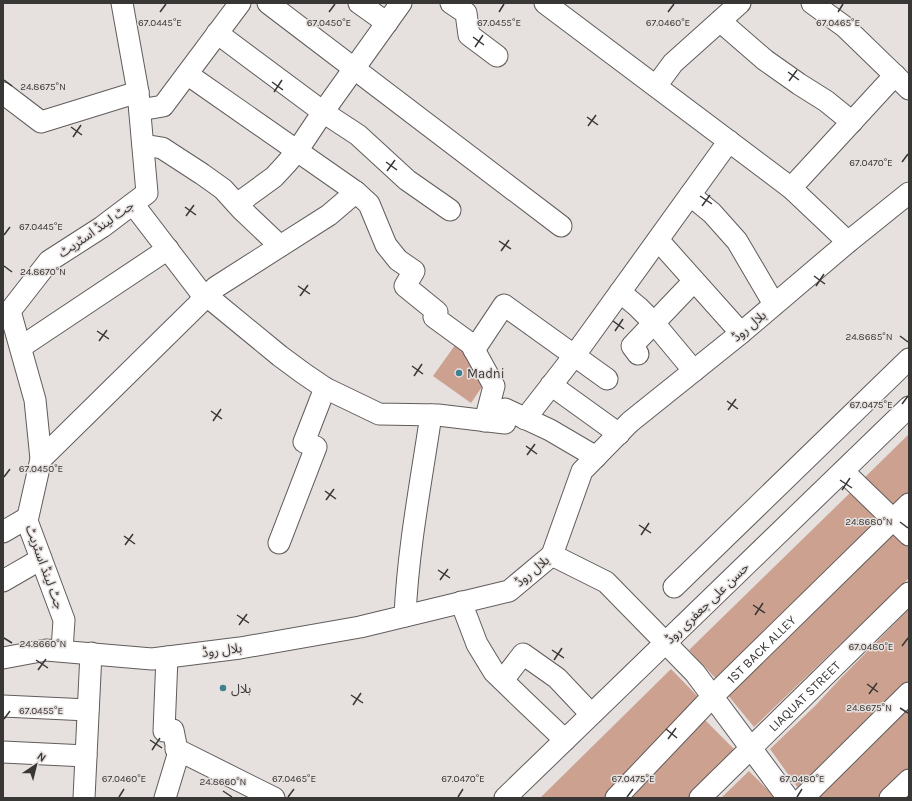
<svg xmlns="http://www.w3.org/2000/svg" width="912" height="801" font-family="Karla,'Noto Sans Arabic',sans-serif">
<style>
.building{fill:#cca190}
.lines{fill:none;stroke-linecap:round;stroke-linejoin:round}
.minor-casing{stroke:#615c5b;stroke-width:23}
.minor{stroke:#fff;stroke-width:21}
.ticks{fill:none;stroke:#393736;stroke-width:1.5}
.poi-dot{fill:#417f95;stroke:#e6e1df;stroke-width:1.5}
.labels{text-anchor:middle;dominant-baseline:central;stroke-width:3;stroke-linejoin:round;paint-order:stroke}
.street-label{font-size:13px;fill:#393736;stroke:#e6e1df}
.poi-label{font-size:13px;fill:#393736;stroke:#e6e1df;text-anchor:start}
.ticks-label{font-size:10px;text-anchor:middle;fill:#393736;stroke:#e6e1df;stroke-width:3;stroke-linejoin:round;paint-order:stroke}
</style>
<rect width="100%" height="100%" fill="#e6e1df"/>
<path class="building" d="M458,341l26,43 -13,19 -38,-27z
M908,435l1,1v64l-12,12 -34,-33z
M853,490l32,33 -164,161 -32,-34z
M898,530l11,11v37l-155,149 -27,-33z
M909,609v81l-106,105 -33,-46 46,-44 23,-25z
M671,669l34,35 -96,94h-69z
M909,702v69l-27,27h-68z
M703,718l34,34 -47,46h-68z
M749,771l27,27h-55z"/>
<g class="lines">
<g class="minor-casing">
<g id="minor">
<path d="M268,3l293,223"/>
<path d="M359,3l28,20"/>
<path d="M451,3l15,10 3,22 28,21"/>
<path d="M545,3l246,185 57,54"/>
<path d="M812,3l33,24 64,62"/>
<path d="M720,21l45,39 34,24 27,17 26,21"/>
<path d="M217,33l106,79 35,23 49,45 43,30"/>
<path d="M187,74l169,118 13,12 17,41 12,15 16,11 -9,15 32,26 -3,5 37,27 23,42 -9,35"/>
<path d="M656,86l17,-23 67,-60"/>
<path d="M3,93l38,29 97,-30"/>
<path d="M140,110l23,-4 77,-103"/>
<path d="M143,145l19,3 40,26 21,15 19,21 38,36"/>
<path d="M791,188l104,-113"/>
<path d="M690,195l22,18 25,28 37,63"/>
<path d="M133,204l72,94"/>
<path d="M237,204l37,-27 12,-13 11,-13 26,-39 78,-109"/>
<path d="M658,240l83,93"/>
<path d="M620,292l18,15 16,16 40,48"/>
<path d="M207,296l73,60 23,17 22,15 54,26 59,1 67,8v-14l45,21 46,27"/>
<path d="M21,347l147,-98"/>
<path d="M474,350l30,-45 103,74"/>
<path d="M638,354l-6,-8 62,-65"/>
<path d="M551,385l68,49"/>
<path d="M525,419l49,-63 155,-215"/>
<path d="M41,459l175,-172 113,-72 27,-23"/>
<path d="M843,471l66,64"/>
<path d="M3,532l24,-14"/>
<path d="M279,543l37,-96 -12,-5 21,-54"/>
<path d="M552,555l54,27 47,48 42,43 93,125"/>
<path d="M3,581l38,-22"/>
<path d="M674,587l235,-228"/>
<path d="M461,602l16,42 17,28 31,30 40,38"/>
<path d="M405,616c3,-67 16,-134 26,-201"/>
<path d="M62,650l2,-30 -37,-99 14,-62 -6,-59 -25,-89 39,-50 53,-34 45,-34 -9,-101 -16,-89"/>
<path d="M3,658l43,-8 106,9 88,-11 120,-21 149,-36 43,-36 30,-84 48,-49 111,-89 107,-91 61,-49"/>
<path d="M503,680l20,-26 34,24 34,36"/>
<path d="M3,706l85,4"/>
<path d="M176,749l98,49"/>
<path d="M3,752l83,4"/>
<path d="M84,798l7,-145"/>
<path d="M165,798l13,-43 -5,-25 -9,1 3,-74"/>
<path d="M505,798l404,-391"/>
<path id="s1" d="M616,798l96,-101 197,-193"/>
<path id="s2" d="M700,798l209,-205"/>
<path d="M803,798l106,-105"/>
<path d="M890,798l19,-18"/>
</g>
</g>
<use href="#minor" class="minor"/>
</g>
<path class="ticks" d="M160,12l6,-8M329,12l6,-8M499,12l5,-8M668,12l6,-8M838,12l5,-8M473,37l11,8M475,47l8,-12M788,72l11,8M4,80l8,6M789,81l8,-11M272,82l11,8M274,92l8,-12M587,117l11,8M588,126l8,-11M71,127l11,8M73,137l8,-12M386,162l11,8M902,162l6,-8M387,171l8,-11M700,196l12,8M702,206l8,-11M185,207l11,8M186,216l8,-11M4,235l6,-8M499,241l12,8M501,251l8,-11M4,266l8,6M814,276l11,8M298,286l12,8M816,286l8,-12M300,296l8,-11M613,321l11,8M97,331l12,8M615,331l8,-12M900,336l8,6M99,341l8,-11M412,366l11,8M414,376l8,-12M727,401l11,8M902,404l6,-8M728,410l8,-11M211,411l11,8M213,421l8,-12M526,446l11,8M527,455l8,-11M4,477l6,-8M840,480l12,8M842,490l8,-12M325,491l11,8M326,500l8,-11M900,522l8,6M639,525l12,8M641,535l8,-12M124,536l11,8M125,545l8,-11M438,570l12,8M440,580l8,-11M753,605l12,8M237,615l12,8M755,615l8,-12M239,625l8,-11M4,638l8,5M902,646l6,-8M552,650l12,8M36,660l12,8M554,660l8,-12M38,670l8,-11M867,684l11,8M869,694l8,-11M351,695l12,8M353,705l8,-12M900,708l8,5M4,719l6,-8M666,729l11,9M668,739l8,-11M150,740l12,8M152,750l8,-12M223,791l9,6M119,797l5,-8M288,797l6,-8M458,797l5,-8M627,797l6,-8M797,797l5,-8"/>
<g class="poi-dot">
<circle cx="459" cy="373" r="4"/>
<circle cx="223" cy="688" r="4"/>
</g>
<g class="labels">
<g class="street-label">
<text transform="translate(96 229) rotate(-35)">جٹ لینڈ اسٹریٹ</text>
<text transform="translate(749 326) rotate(-40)">بلال روڈ</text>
<text transform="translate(45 567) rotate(70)">جٹ لینڈ اسٹریٹ</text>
<text transform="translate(532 571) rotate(-40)">بلال روڈ</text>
<text transform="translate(707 603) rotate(-44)">حسن علی جعفری روڈ</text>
<text stroke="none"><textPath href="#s1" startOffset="208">1ST BACK ALLEY</textPath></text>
<text transform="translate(222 650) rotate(-7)">بلال روڈ</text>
<text stroke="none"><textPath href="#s2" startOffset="146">LIAQUAT STREET</textPath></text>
</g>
<g class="poi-label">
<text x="467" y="373">Madni</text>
<text x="231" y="688">بلال</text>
</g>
</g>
<g class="ticks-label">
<text x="160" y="26">67.0445°E</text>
<text x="329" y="26">67.0450°E</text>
<text x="499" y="26">67.0455°E</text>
<text x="668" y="26">67.0460°E</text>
<text x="838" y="26">67.0465°E</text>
<text x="43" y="90">24.8675°N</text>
<text x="871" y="166">67.0470°E</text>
<text x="41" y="230">67.0445°E</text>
<text x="43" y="275">24.8670°N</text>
<text x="869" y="340">24.8685°N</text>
<text x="871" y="408">67.0475°E</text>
<text x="41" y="472">67.0450°E</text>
<text x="869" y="525">24.8680°N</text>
<text x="43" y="647">24.8660°N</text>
<text x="871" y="650">67.0480°E</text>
<text x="869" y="711">24.8675°N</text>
<text x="41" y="714">67.0455°E</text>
<text x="124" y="782">67.0460°E</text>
<text x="294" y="782">67.0465°E</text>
<text x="463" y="782">67.0470°E</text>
<text x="633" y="782">67.0475°E</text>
<text x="802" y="782">67.0480°E</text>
<text x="223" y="785">24.8660°N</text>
</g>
<rect width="912" height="801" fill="none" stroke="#393736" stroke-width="8"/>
<g transform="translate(36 765) rotate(35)" stroke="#e6e1df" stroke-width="3" paint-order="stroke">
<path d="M0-3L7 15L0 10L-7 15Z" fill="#393736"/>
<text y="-6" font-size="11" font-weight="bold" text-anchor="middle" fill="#393736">N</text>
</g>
</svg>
